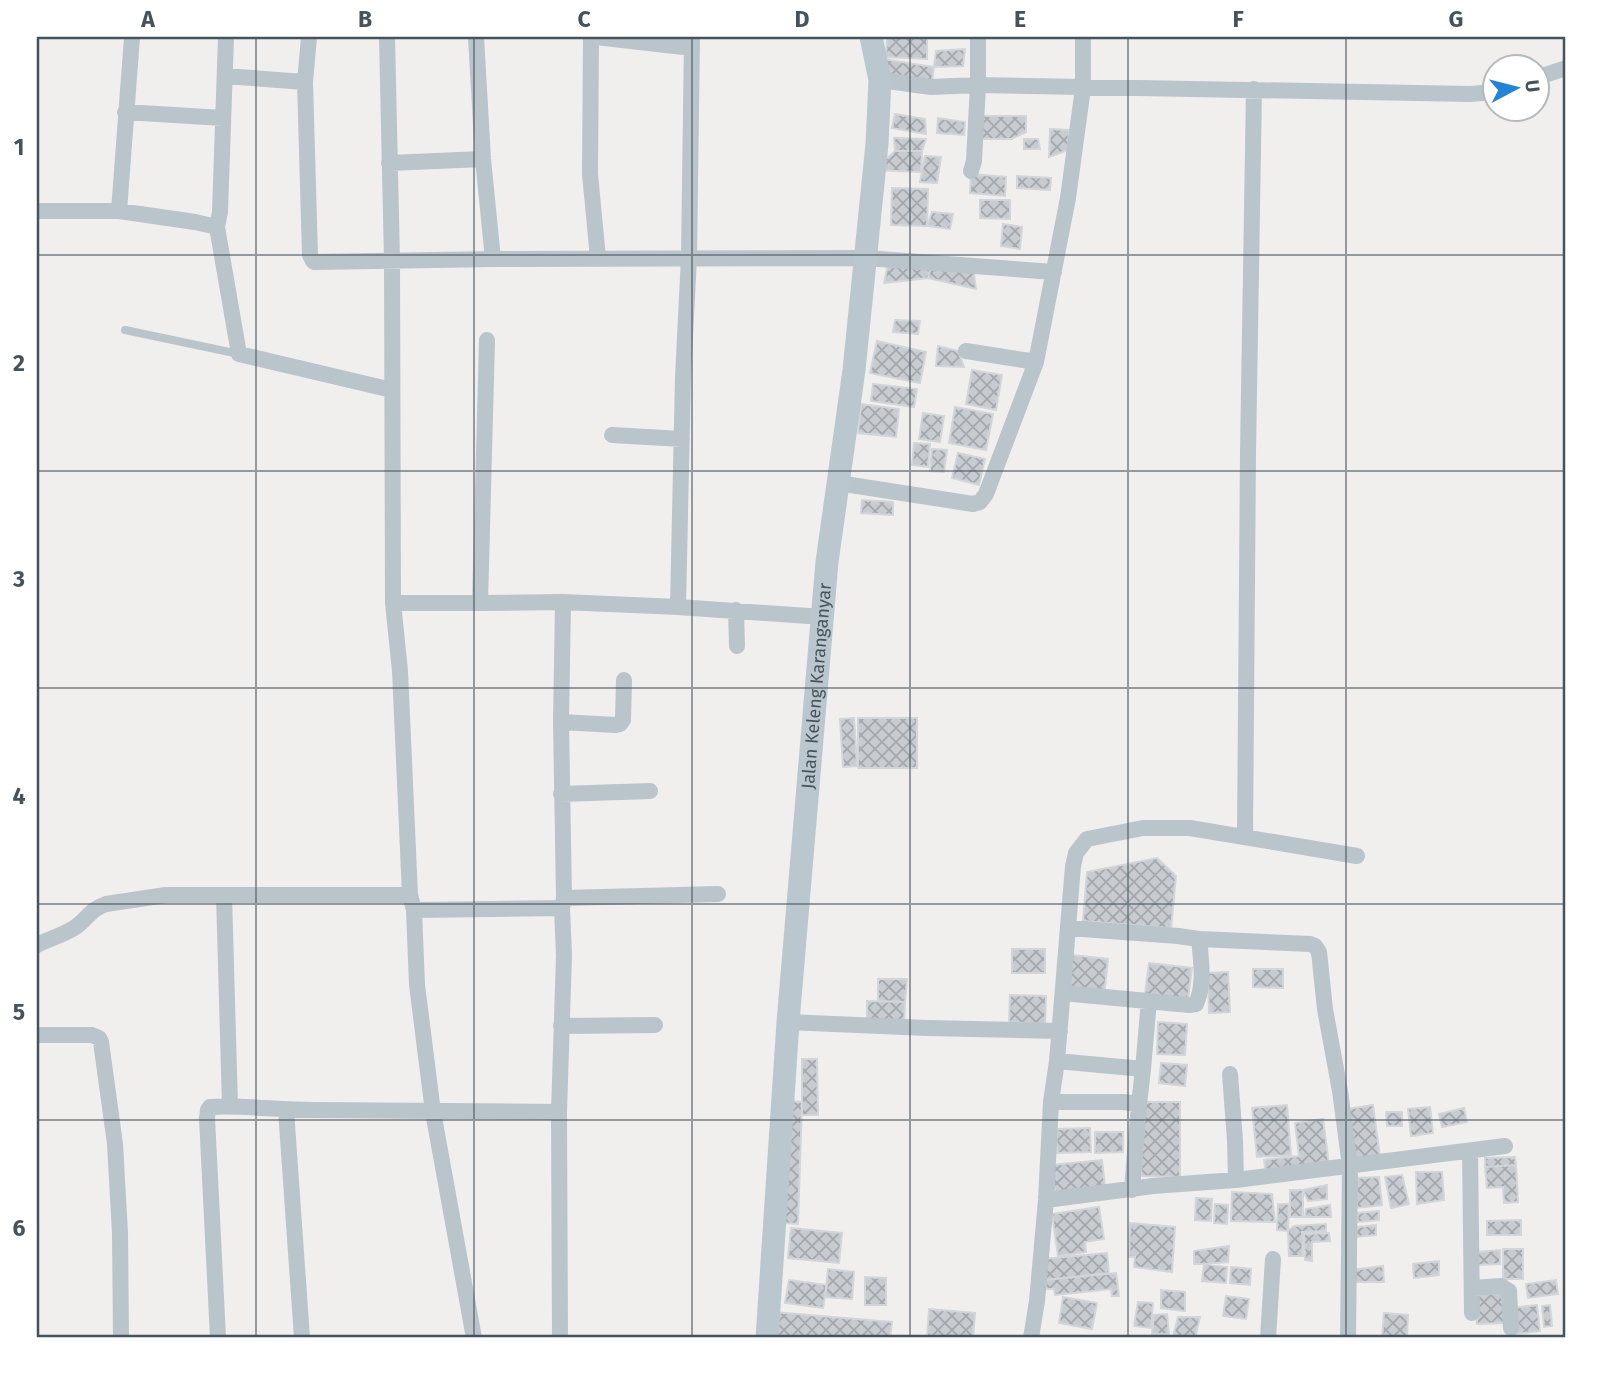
<svg xmlns="http://www.w3.org/2000/svg" width="1603" height="1375" font-family="'Fira Sans',sans-serif">
<style>
.building{fill:url(#building-cross-hatch);stroke:#d2d5d9;stroke-width:2}
.lines{fill:none;stroke-linecap:round;stroke-linejoin:round}
.lane{stroke:#bac4cb;stroke-width:8}
.street{stroke:#bac4cb;stroke-width:16}
.secondary{stroke:#bbc7cf;stroke-width:23}
.grid{fill:none;stroke:#47535b;stroke-width:2;stroke-opacity:0.55}
.labels{text-anchor:middle;dominant-baseline:central;stroke-width:6;stroke-linejoin:round;paint-order:stroke}
.street-label{font-size:18px;fill:#47535b;stroke:#fff}
.neatline{fill:none;stroke:#47535b;stroke-width:2.5}
.grid-label{font-size:23px;text-anchor:middle;font-weight:bold;fill:#47535b}
</style>
<defs>
<pattern id="building-cross-hatch" width="8" height="8" patternUnits="userSpaceOnUse" patternTransform="scale(1.75)"><rect width="8" height="8" fill="#c8ccd1"/><path d="M0 0l8 8M0 8l8-8" fill="none" stroke="#a4a8ad"/></pattern>
</defs>
<rect width="100%" height="100%" fill="#f1eeee"/>
<path class="building" d="M887,37h40v22l-41,-2z
M965,49l-2,17 -29,1 2,-16z
M883,59l51,8 -3,20 -51,-7z
M895,114l30,5 1,15 -34,-6z
M981,116h45v16l-15,7h-30z
M938,118l27,4 -1,13 -27,-2z
M1050,129l19,1 -1,20 -19,7z
M894,138l32,1 -4,12h-27z
M1024,139h14l2,10h-16z
M895,151h27l-1,21 -47,-2z
M925,156l16,1 -4,26 -17,-1z
M971,174l35,3 -1,19 -35,-3z
M1017,176l34,2 -1,12 -33,-2z
M892,188l36,1 -1,37 -36,-1z
M980,200h30v19l-30,-1z
M932,212l21,2 -3,15 -23,-3z
M1003,224l19,3 -2,22 -19,-3z
M889,260l43,3 -4,15 -44,5z
M932,263l41,3 3,23 -48,-11z
M895,320l25,1 -2,13 -25,-2z
M877,341l49,11 -6,31 -50,-10z
M938,346l20,5 6,16 -28,-1z
M972,370l30,5 -6,35 -30,-6z
M873,384l44,5 -3,18 -43,-6z
M861,404l38,5 -3,28 -38,-4z
M955,407l38,7 -7,36 -37,-7z
M923,413l21,3 -4,26 -21,-3z
M914,443l16,1 -2,23 -16,-2z
M932,449l15,1 -3,22 -14,-1z
M958,453l27,6 -6,26 -27,-7z
M862,500l31,2v13l-32,-2z
M854,718l3,48 -14,1 -3,-48z
M858,718h59v50h-59z
M1157,858l19,18 -5,52 -88,-7 4,-49z
M1012,949h33v24h-33z
M1072,955l36,4 -4,37 -36,-4z
M1149,963l43,5 -4,31 -43,-5z
M1253,969h30v19l-30,-1z
M1228,972l2,40 -21,1 -1,-40z
M878,979h29l-2,23 -27,-1z
M1010,995l36,1 -1,28 -36,-2z
M867,1001l38,1 -1,25 -37,-1z
M1158,1022l29,2 -2,31 -28,-1z
M802,1059h15l1,56h-16z
M1161,1063l26,2 -2,21 -26,-3z
M789,1101l13,1 -4,122 -14,-1z
M1142,1102h38v75l-39,-1z
M1287,1105l4,50 -34,2 -5,-49z
M1373,1105l7,52 -26,4 -7,-52z
M1430,1107l3,26 -22,3 -3,-27z
M1464,1108l3,14 -25,5 -3,-13z
M1386,1112h16v14h-15z
M1323,1119l6,46 -63,8 -2,-13 35,-4 -4,-33z
M1090,1128l1,24 -34,1 -1,-24z
M1095,1132h28v20l-28,1z
M1515,1157l1,8 -31,2v-9z
M1102,1160l3,27 -50,6 -3,-28z
M1516,1165l2,37 -14,1 -1,-16 -16,1 -2,-21z
M1416,1172h26l2,28 -27,4z
M1402,1175l7,29 -18,4 -6,-31z
M1379,1177l3,28 -25,3 -1,-30z
M1327,1185v14l-19,2 -5,-11z
M1290,1190h13v27h-13z
M1232,1192l40,2 3,28 -44,-1z
M1196,1198l16,1 -1,22 -16,-1z
M1215,1204l13,1 -1,19 -13,-1z
M1278,1204h11l-1,27 -11,-1z
M1330,1205l1,12h-26l1,-8z
M1099,1207l5,32 -19,3 1,10 -28,4 -6,-42z
M1379,1211v9l-21,2 -1,-9z
M1521,1220v15h-34v-14z
M1130,1223l45,4 -3,45 -38,-5 1,-10h-6z
M1326,1224v7l-24,1 1,24h-14l-1,-25 6,-5z
M1376,1225v10l-20,2 1,-10z
M791,1228l51,5 -3,30 -51,-5z
M1329,1233l1,8 -18,1v19l-7,-1 -1,-26z
M1229,1246l-1,16 -24,2h-10v-13z
M1503,1249h20v30h-20z
M1500,1250v14l-23,1 -1,-13z
M1107,1253l2,20 -64,7 -2,-21z
M1439,1261v14l-25,3 -1,-14z
M1204,1264l23,3 -1,16 -24,-2z
M1383,1266l1,16h-32l1,-12z
M1231,1267l20,2 -1,16 -20,-2z
M828,1269l26,3 -2,27 -27,-2z
M1116,1273l3,23h-7l-1,-7 -56,6 -1,-6h-8l-1,-9z
M865,1277l21,1v27h-21z
M789,1280l38,5 -4,23 -38,-5z
M1556,1280l2,14 -30,4 -2,-14z
M1161,1290l24,2v19l-24,-3z
M1502,1293l2,30 -27,1 -2,-29z
M1226,1296l23,3 -3,20 -23,-3z
M1063,1297l34,6 -5,26 -33,-6z
M1138,1302l15,1 -2,25 -17,-2z
M1537,1305l3,26 -24,3 -3,-26z
M1550,1305l2,21 -8,1 -2,-21z
M929,1309l46,4 -2,25h-46z
M773,1312l119,10 -2,16h-118z
M1384,1313l24,2 -1,23h-25z
M1167,1314l2,20h-17l2,-19z
M1178,1317h22l-5,21 -22,-1z"/>
<g class="lines">
<path class="lane" d="M125,330l114,24"/>
<path class="street" d="M132,37l-13,174 76,11 22,5 22,127 153,36
M309,37l-4,45 5,173 3,6 2,1 178,-3 373,-1 188,14
M387,37l5,223 1,343 7,68 10,224 4,15 3,75 16,127 41,226
M476,37l7,122 10,100
M591,37l-1,137 8,84
M596,37l96,11
M692,37l-3,220 -6,120 -5,230 145,10
M225,76l80,6
M1536,78l30,-10
M880,80l51,7 47,-2 492,9 24,-2
M125,112l98,6
M389,163l94,-4
M971,171l3,-10 4,-76v-48
M37,211h82
M217,227l3,-15 6,-175
M966,351l70,11
M612,435l70,4
M838,483l135,21 7,-2 6,-8 50,-132 32,-164 15,-110v-51
M393,603h87l83,-1 115,5
M480,603l7,-263
M736,610l1,36
M561,722l55,3 4,-1 3,-4 1,-40
M561,794l89,-3
M1245,837l3,-384 6,-364
M224,896l6,210
M564,898l154,-4
M414,910l148,-2
M1199,939l111,5 5,2 4,6 6,57 15,82 10,75 -2,172
M37,945c12,-6 26,-10 37,-17 13,-8 15,-18 32,-24l60,-9h244
M1063,993l126,12 7,-1c9,-20 5,-44 3,-65l-21,-3 -109,-8
M788,1022l139,6 133,3
M561,1026l94,-1
M37,1035h55l7,3 2,4 14,102 5,89 1,105
M1057,1061l86,8 6,-68
M1230,1074l5,67 1,39
M1051,1102h72l16,2
M286,1110l16,228
M1470,1152l2,161
M1132,1190l7,-86 4,-35
M1046,1200l107,-14 83,-6 269,-34
M1472,1288l29,-2 8,5 2,37
M218,1338l-11,-220 1,-8 2,-3c34,-2 68,3 102,3 82,1 164,2 247,2
M560,1338l-1,-226 5,-157 -2,-47 2,-10 -3,-176 2,-120
M1031,1338l6,-37 9,-101 5,-98 6,-41 16,-195 3,-13 11,-14 56,-11h47l167,28
M1268,1338l5,-79"/>
<path class="secondary" id="s1" d="M767,1338l21,-316 39,-460 27,-192 23,-226 3,-64 -9,-43"/>
</g>
<path class="grid" d="M256,37v1301M474,37v1301M692,37v1301M910,37v1301M1128,37v1301M1346,37v1301M37,255h1529M37,471h1529M37,688h1529M37,904h1529M37,1120h1529"/>
<g class="labels">
<g class="street-label">
<text stroke="none"><textPath href="#s1" startOffset="654">Jalan Keleng Karanganyar</textPath></text>
</g>
</g>
<rect width="1603" height="1375" fill="none" stroke="#ffffff" stroke-width="77"/>
<g transform="translate(1516 88) rotate(83)"><circle r="33" fill="#ffffff" stroke="#b5babd" stroke-width="2"/>
<path d="M0-5L12 26L0 18L-12 26Z" fill="#2283d7"/>
<text y="-10" font-size="19" font-weight="bold" text-anchor="middle" fill="#47535b">U</text>
</g>
<rect x="38" y="38" width="1526" height="1298" class="neatline"/>
<g class="grid-label">
<text x="148" y="27">A</text>
<text x="365" y="27">B</text>
<text x="584" y="27">C</text>
<text x="802" y="27">D</text>
<text x="1020" y="27">E</text>
<text x="1238" y="27">F</text>
<text x="1456" y="27">G</text>
<text x="19" y="155">1</text>
<text x="19" y="371">2</text>
<text x="19" y="587">3</text>
<text x="19" y="804">4</text>
<text x="19" y="1020">5</text>
<text x="19" y="1236">6</text>
</g>
</svg>
